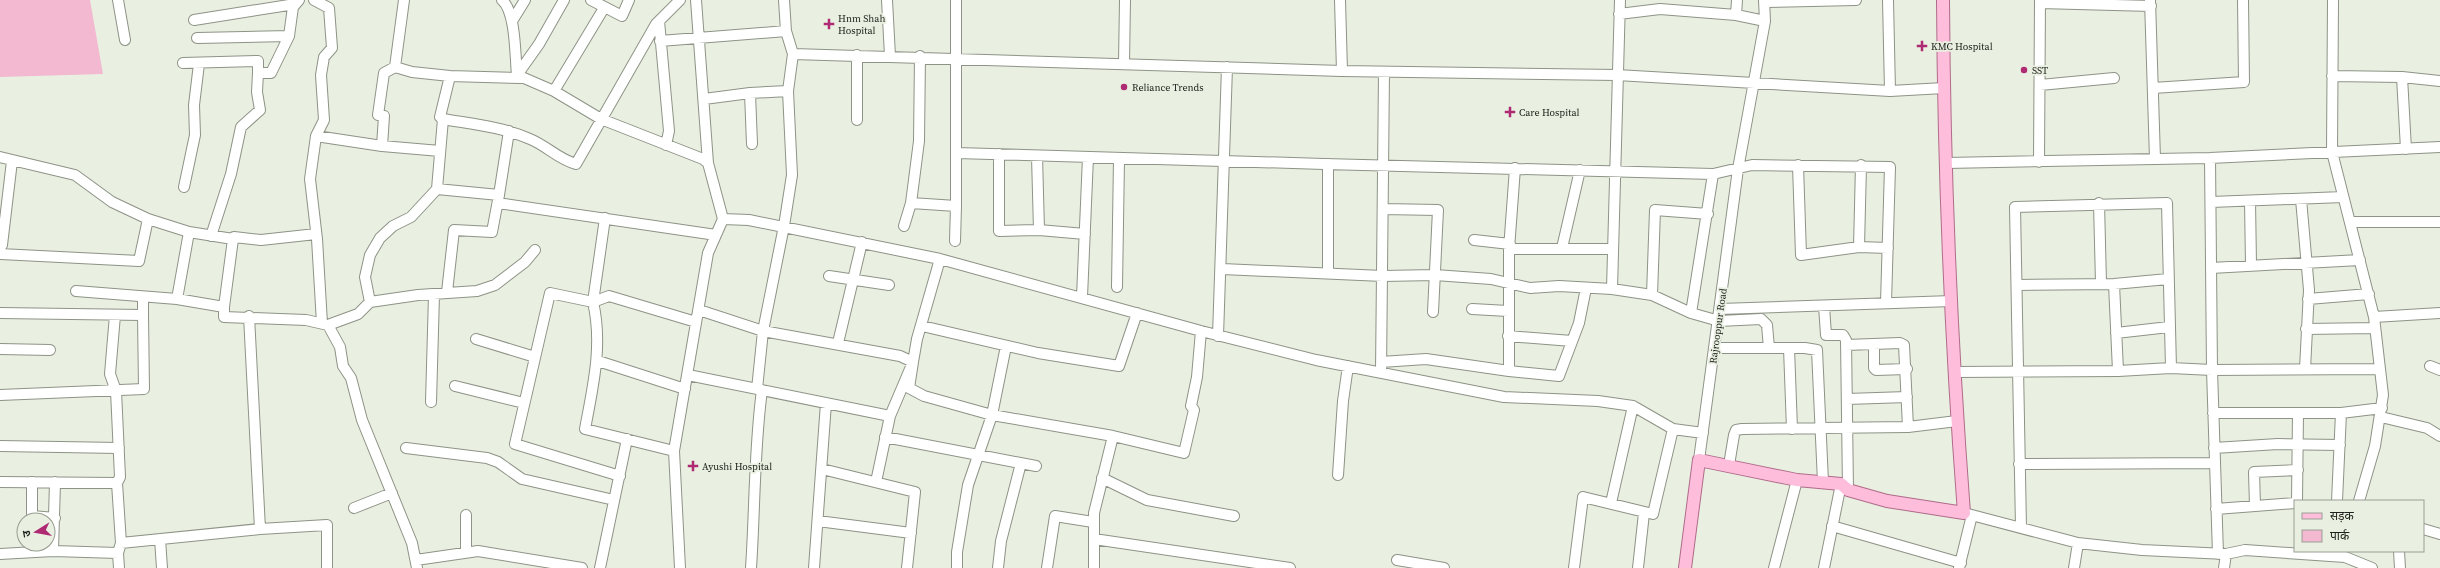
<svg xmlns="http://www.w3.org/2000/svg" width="2440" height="568" font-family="'Source Serif 4','Noto Sans Devanagari',serif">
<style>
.green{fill:#f2b9d1}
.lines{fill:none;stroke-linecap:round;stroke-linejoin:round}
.minor-casing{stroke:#8d9386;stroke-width:12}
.major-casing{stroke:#b06b89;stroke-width:14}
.minor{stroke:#fff;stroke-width:10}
.major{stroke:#febedb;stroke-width:12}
.poi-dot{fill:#ae2a72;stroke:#e9f0e1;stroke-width:1.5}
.labels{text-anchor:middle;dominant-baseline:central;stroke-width:3.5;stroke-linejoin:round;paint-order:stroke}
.poi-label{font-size:10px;fill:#20221d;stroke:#e9f0e1;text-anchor:start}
.street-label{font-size:10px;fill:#20221d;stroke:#e9f0e1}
</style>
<rect width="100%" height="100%" fill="#e9f0e1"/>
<path class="green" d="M0,0h90l13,74 -103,3z"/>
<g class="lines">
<g class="minor-casing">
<path id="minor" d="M118,0l7,40
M314,0l15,8 3,40 -8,9 -3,18 3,45 -8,16 -6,43 7,60 5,84
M502,0c14,12 13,56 15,75l37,16 47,28 102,40 5,4 15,56
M591,0l31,16 7,-16
M696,0l12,163
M784,0l2,31 7,23
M887,0l3,56
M1340,0l2,71
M1888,0l2,91
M2150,0l5,159
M2333,0l-1,152 42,165 9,78 -8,51 -16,55
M1764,2l92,-2
M2040,3l111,3
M1619,14l41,-5 76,6 29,6
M1736,15l1,-15
M194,20l101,-16
M512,21l13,-21
M659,21l10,110 -3,14
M197,38l92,-2
M660,41l126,-10
M857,55v65
M183,63l75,-2v12h13l18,-37 4,-29 6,-7
M1124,63l1,-63
M517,75l22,-31 25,-44
M450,76l71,2
M2332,76l70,1 38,4
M2402,77l4,72
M2040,85l74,-7
M2153,88l91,-6 -1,-82
M554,91l50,-83
M704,99l46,-6
M443,119c29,5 60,8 87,20 17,7 28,20 46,25l80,-140 24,-24
M316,136l66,10 2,-30 -6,-1 6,-42 11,-6
M752,144l-2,-51 38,-2
M382,146l58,5
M956,153c252,8 505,15 757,21l39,-9 138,2 -4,136
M999,154v77l40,-1 46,4
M1037,156l2,74
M0,157l75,18 37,27 36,17 41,13 44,7 -9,68v10l82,3 22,5 12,22 3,19 8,12 11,42 50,123 5,25
M2210,158l2,212 6,184
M2039,162l1,-162
M1946,163l264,-5 230,-11
M1798,165l3,90 58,-8 29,1
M184,187l11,-52 -1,-30 5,-41
M437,189l62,6 -7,37 -38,-2 -7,62
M499,195l10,-64
M2301,199l8,91 -4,79
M2250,201l1,64
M2211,202l132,-5
M498,203l218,32
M911,203l8,-62 1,-85
M2099,203l2,80
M1383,209l55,1 -5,102
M605,218l-12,84c10,43 0,84 -8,127l89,22
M2351,222h89
M904,226l7,-23 45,3v-206
M211,236l20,-62 10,-47 19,-17 -3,-18 1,-19
M233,239l1,-2 27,3 55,-6
M1474,240l36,4
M955,241l1,-35
M1859,247l2,-82
M0,248l2,-3 10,-84
M1562,248l18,-78
M1509,249h102
M0,254l139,7 9,-42
M2211,268l149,-8
M1222,269l161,7 52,-1 56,4 39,9 29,-2 53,3 40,6 39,18 28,8 42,-2 6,6 2,23
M1328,272v-108
M829,276l60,9
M2114,284l4,87
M2017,285l97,-1 54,-5
M1117,287l2,-128
M1612,289l8,-289
M76,291l101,8 47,8
M1652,295l3,-85 53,4
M1082,297l6,-140
M177,299l12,-67
M2308,299l61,-5
M370,302l-5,-25 5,-22 10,-17 13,-12 18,-9 26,-28 6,-70 -3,-2 10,-41 -38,-4 -17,-5 9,-67
M1824,306l2,29h17l3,5 2,150
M1472,309l36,2
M1720,309l232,-8
M699,310l64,21 137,25 13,6 -4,26 15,8 68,19 121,21 71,17 10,-43 -3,-4 6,-29 4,-46
M0,313l143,2v-17
M1691,313l22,-139
M115,315l-5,59 6,17 4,86 -3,6 4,60 -3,10 1,15
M2374,317l66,-4
M328,325l30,-11 12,-12 48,-7 59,-4 18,-6 30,-23 10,-12
M922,326l116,27 81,13 18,-53
M2306,329l69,-1
M2116,333l53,-6
M1218,336l9,-269
M1508,336l64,5
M476,339l59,18
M838,343l24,-101
M1874,344v24l2,2 31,-1
M1846,345l54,-2 4,2 4,82
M1715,348h90l12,2 6,132
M1789,348l3,81
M0,349l50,1
M598,361l87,28
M1381,362l45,-3 83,12 50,5 20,-53 7,-35
M2430,366l10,4
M1509,371v-122l6,-81
M1955,372l163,-1 53,-3 41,2 168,-1
M1381,373l3,-301
M688,375l202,41
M455,386l69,17
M757,389l6,-58 21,-105 8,-51 -4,-84 5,-37 549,17 275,4 273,16 54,-3
M0,395l144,-6 -1,-74
M1847,399l60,-2
M431,402l3,-107
M2213,413h128l-4,88
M2341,413l41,-5
M2381,417l46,11 13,8
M885,437l151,29
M0,446l119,2
M406,448l81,10 11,4 24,17 92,21
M2214,448l64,-4 62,1
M1699,460l39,-291 27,-148 -1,-21
M2019,464l196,-1
M1729,465l5,-30 2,-5 6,-1 166,-2 49,-6
M822,469l93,23 -8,76
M1338,475l5,-74 5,-35
M620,476l-105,-32 35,-151 43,9 16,-6 87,26
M1102,478l45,22 87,16
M0,482l117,1
M32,482v34l23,2
M876,482l14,-66 23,-54 4,-23 23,-80
M2297,501l1,-88
M1611,503l22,-97
M2255,506l-1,-34 44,-2
M354,508l38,-15
M2216,509l79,-6
M1964,513l114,30 64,7 84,4 19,-4 100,7 27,11
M466,515v38
M818,521l93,12
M1832,526l129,37
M2021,528l-6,-321 152,-4 4,165
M260,529l67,-4v43
M2423,529l17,5
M160,539l2,29
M1094,539l196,29
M121,543l139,-14 -11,-213
M53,551l2,-69
M2399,551l1,17
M0,554l53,-3 65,2
M416,560l62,-9 104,17
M1397,560l47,8
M600,568l27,-129
M680,568l-6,-117 34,-198 15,-34 26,1 191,39 261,72 115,29 188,37 94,4 35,5 40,23 30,4
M751,568c4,-59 3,-119 11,-178
M814,568l12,-165
M957,568v-16l11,-67 24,-70 14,-69
M998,568l3,-27 20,-78
M1047,568l8,-52 38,6
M1094,568v-55l19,-77
M1574,568l9,-71 70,17 20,-85
M1638,568l6,-55
M1774,568l23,-88
M1824,568l17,-84
M1959,568l13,-53
M2074,568l4,-25
M2224,568l2,-14"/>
</g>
<g class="major-casing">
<path id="major" d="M1685,568l14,-108 98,20 44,4 7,6 39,11 77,12c-13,-171 -20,-342 -21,-513"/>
</g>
<use href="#minor" class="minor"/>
<use href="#major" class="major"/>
</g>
<g class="poi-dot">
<path d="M827 18h4v4h4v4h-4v4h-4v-4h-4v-4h4z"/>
<path d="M1920 40h4v4h4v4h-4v4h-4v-4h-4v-4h4z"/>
<circle cx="2024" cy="70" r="4"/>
<circle cx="1124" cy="87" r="4"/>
<path d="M1508 106h4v4h4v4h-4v4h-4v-4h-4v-4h4z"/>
<path d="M691 460h4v4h4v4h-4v4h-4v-4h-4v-4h4z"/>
</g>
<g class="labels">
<g class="poi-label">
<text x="838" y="18">Hnm Shah<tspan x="838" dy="12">Hospital</tspan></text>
<text x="1931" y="46">KMC Hospital</text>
<text x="2032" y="70">SST</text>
<text x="1132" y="87">Reliance Trends</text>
<text x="1519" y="112">Care Hospital</text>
<text x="702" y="466">Ayushi Hospital</text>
</g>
<g class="street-label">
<text transform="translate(1718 326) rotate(-82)">Rajrooppur Road</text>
</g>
</g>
<rect x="2294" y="500" width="130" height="52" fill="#e9f0e1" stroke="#999e93"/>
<rect x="2302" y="513" width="20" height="6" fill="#febedb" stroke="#999e93"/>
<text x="2330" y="520" font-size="12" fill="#20221d">सड़क</text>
<rect x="2302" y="530" width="20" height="12" fill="#f2b9d1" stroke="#999e93"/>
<text x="2330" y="540" font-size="12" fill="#20221d">पार्क</text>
<g transform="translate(36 532) rotate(259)"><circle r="19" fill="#e9f0e1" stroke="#999e93"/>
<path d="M0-3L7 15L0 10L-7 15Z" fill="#ae2a72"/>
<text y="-6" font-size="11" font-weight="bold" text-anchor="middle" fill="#20221d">उ</text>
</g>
</svg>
